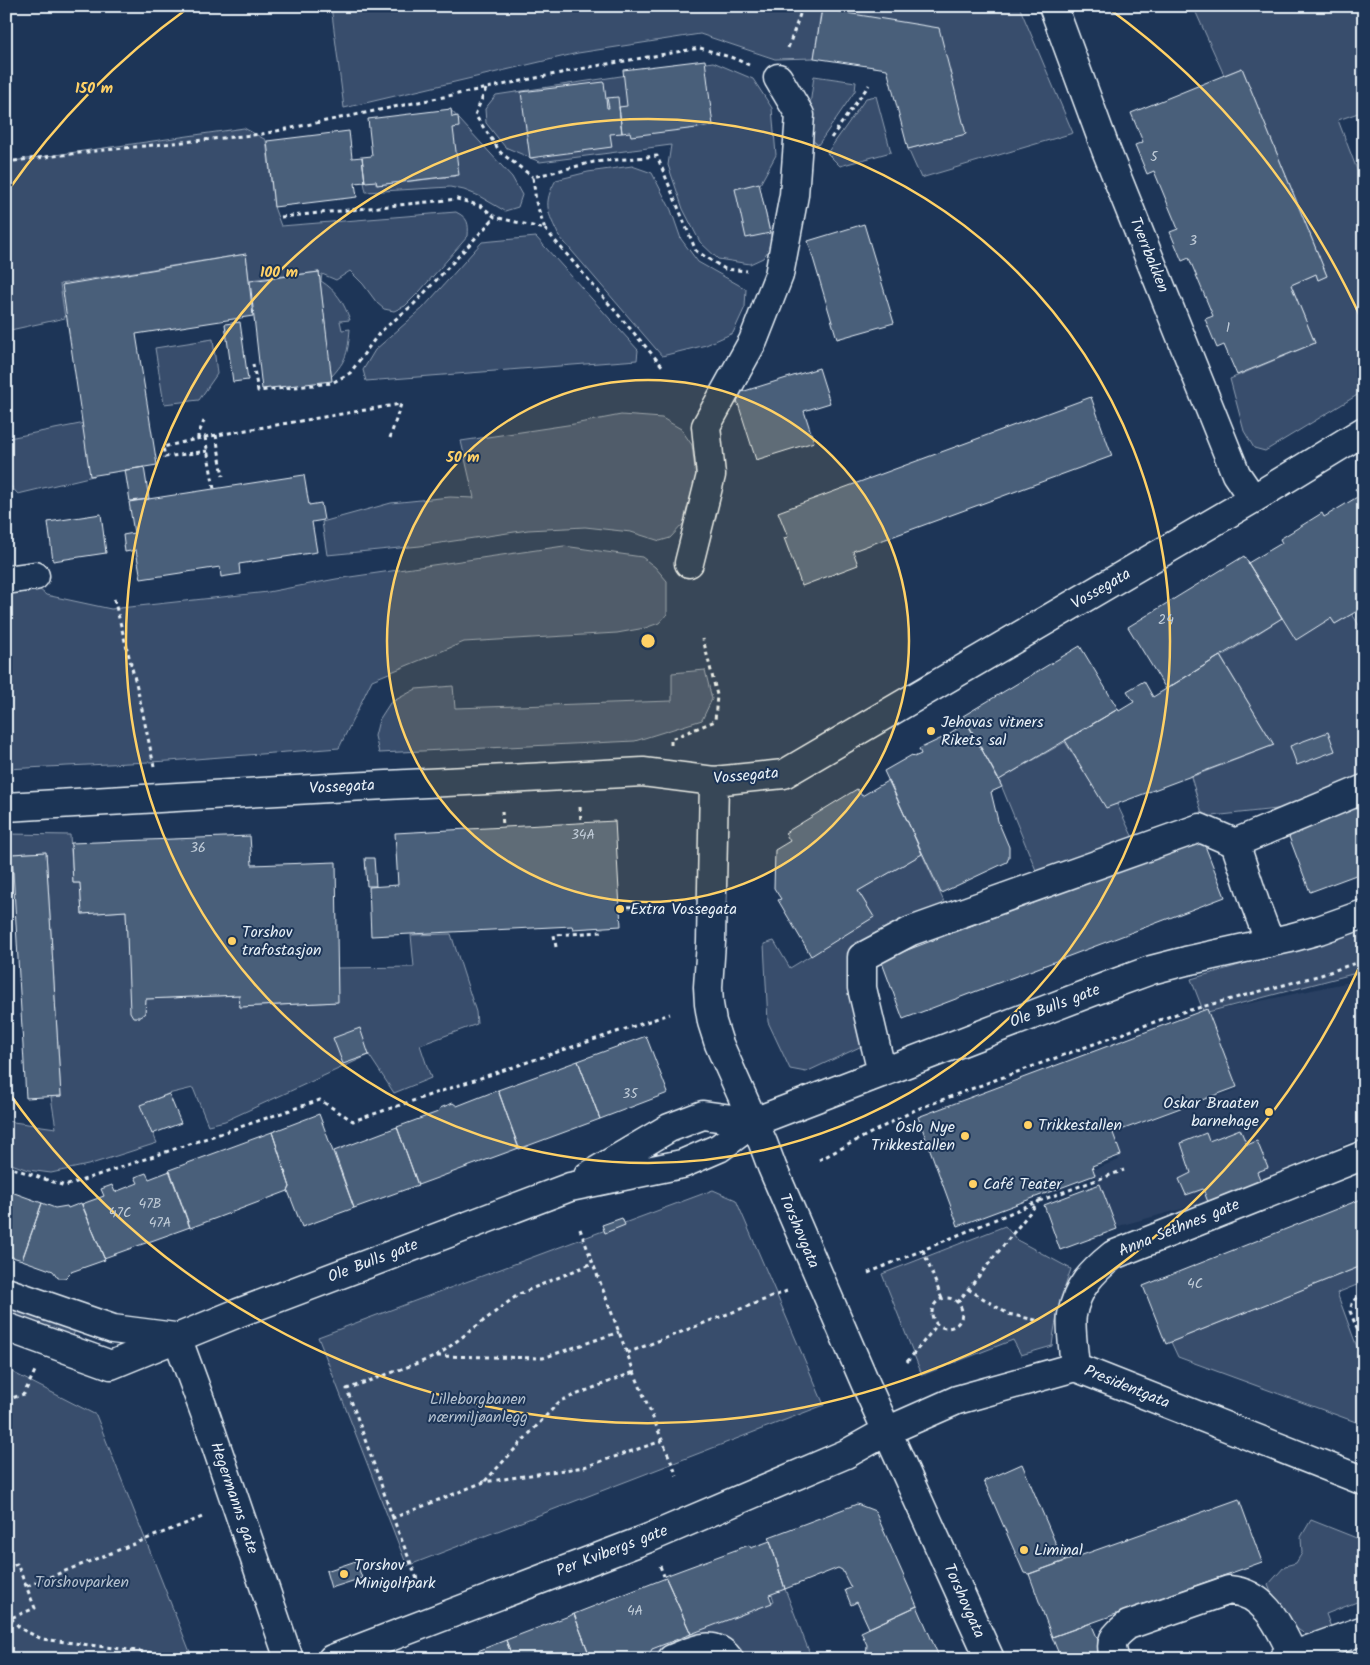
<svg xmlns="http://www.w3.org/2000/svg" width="1370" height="1665" font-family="Kalam,sans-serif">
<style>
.built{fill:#2a4162}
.green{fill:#374d6c;stroke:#909fb2}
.building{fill:#495e7a;stroke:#e8f1f8}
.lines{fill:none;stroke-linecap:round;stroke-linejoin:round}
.minor-casing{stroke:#e8f1f8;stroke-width:31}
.path{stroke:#e8f1f8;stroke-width:3;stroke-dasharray:4 4;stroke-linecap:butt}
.minor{stroke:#1d3557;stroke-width:28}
.ring{fill:none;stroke:#ffd166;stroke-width:2.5}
.poi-dot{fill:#ffd166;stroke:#1d3557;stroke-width:2}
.labels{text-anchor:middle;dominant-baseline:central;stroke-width:4;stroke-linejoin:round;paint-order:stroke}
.number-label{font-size:14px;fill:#c0ccd8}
.street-label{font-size:16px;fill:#e8f1f8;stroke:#1d3557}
.poi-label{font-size:16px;fill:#e8f1f8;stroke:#1d3557;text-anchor:start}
.park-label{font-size:16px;fill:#b3c0ce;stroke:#1d3557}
.centre{fill:#ffd166;stroke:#1d3557;stroke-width:2.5}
.ring-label{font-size:15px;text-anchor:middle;font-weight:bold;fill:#ffd166;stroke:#1d3557;stroke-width:4;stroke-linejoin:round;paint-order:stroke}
</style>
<rect width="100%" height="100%" fill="#1d3557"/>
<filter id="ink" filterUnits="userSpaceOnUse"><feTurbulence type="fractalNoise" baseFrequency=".02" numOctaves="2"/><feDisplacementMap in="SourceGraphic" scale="10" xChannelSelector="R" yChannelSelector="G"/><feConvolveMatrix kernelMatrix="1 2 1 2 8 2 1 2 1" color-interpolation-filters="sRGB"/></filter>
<g filter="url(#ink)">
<path class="built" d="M1364,979v157l-71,30 -30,21 -148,40 -23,-57 27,-10 -9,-25 128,-46 -34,-76z"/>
<path class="green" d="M331,6h688l54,127 -152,45 -13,-29 56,-15 -27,-105 -116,-18 -7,47 -39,1 -75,-25 -122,19 -234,55z
M1193,6h171v105l-26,9 26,68v203l-99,60 -11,-3 -10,-17 -14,-52 85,-36 -24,-58 25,-11 2,6 9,-4 -85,-208 -18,7z
M713,62l40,17 19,29 4,47 -17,31 14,58 -10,14 -13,6 -32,-5 -18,-17 -17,-33 -15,-44 3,-20 -131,17 -35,-15 -19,-24 -1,-14 11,-14z
M814,76l42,6 -1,9 -37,54 -12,-11z
M876,96l15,56 -51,14 -13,-13 39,-55z
M449,108l63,69 10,18 -4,12 -13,4 -26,-15 -15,-6 -14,-3 -84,5 -5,-24 13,-2 2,19 80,-9z
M244,128l22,12 8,67 7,19 175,-14c12,6 13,11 12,24l-48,55 -15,15 -11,5 -10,-2 -7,-6 -14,-19 -13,-13 -14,9 -14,-6 -1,7c16,10 23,22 29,39l-10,1 2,9 8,-1c-2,23 -3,31 -19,48l-12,-105 -70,8 -3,-26 -186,30 5,34 -59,13v-169z
M632,166l20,7 19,37 10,29 17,23 48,27 -1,18 -12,26 -27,12 -44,11 -103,-120c-11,-23 -17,-32 -3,-56l32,-8z
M536,237l102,113 -1,10 -271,21 -3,-11 12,-20 48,-42 59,-66z
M213,339l4,35 -18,26 -35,4 -9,-56z
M621,415l41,3 19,11 11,16 4,32 -6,28 -6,18 -14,15 -10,3 -29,-9 -46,-5 -57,3 -108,16 -93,9 -5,-33 69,-19 59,-6 24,1 -13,-57 113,-17z
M85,423l8,53 -75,18 -12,-13v-55l3,12z
M564,546l78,11 13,10 12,14v33l-8,9 -14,5 -28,5 -153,9 -92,38 -33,68 -170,13 -163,8v-216l3,9 37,33 65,14 157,-17 68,-13z
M1352,614l12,19v142l-28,16 -50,17 -83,9 -12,-40 83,-32 -53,-88 61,-39h49l4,6z
M705,670l7,29 -10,21 -67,21 -256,12 -4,-17 4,-16 11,-17 26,-14 37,-3 2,22 217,-7v-28z
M1065,742l41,64 11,-2 18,38 -95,38 -41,-100z
M8,834l62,1 3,48h7l2,31 44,-3 5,102 3,4h6l5,-4 1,-14 93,-4 1,12 97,-5v-34l77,-1 -3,-32 40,-1 25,78 1,12 -57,21 11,33 -37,15 -25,-38 -144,66 -17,4 -15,-37 -25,6 -27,11 16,38 -69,22 -37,8 -23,-3 -22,-8v-41l50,7 -5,-31 10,-1 -15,-244 -34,2z
M922,854l29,63 -89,40 2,88 -58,27 -16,-3 -22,-47 -4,-78 10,-3 16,27 84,-51 -16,-26z
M1364,929v42l-160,42 -13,-34z
M713,1190l23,10 88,205 -417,161 -89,-229z
M1005,1226l12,14 54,29c-9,25 -16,50 -19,77l-31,9 -8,-15 -91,35 -40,-101z
M1364,1265v17l-27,11 27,73v59l-186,-68 -7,-15z
M6,1303l70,24 -4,12 -66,-23z
M6,1369l90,46 94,237 -17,7h-167z
M1311,1520l53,21v61l-2,-2 -36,14 6,16 -8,4 -18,1 -24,-17 -14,-33 17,-19 11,-3 6,-10 -1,-16z
M785,1589l25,65 -11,5h-176l151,-58 -3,-9z"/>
<path class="building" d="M822,9l117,19 27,106 -58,15 -21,-80 -73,-11z
M705,60l8,66 -82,10 -1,-4 -8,1 -3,-26 8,-1 -4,-36z
M1242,68l85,208 -9,4 -2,-6 -25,11 24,58 -78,32 -13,-30 -7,3 -12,-29 8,-3 -24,-58 -7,3 -12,-29 8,-3 -24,-58 -7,3 -12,-29 8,-3 -12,-29z
M604,82l3,26h2l-2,-10 11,-1 1,10 3,26 -12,1 2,13 -82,11 -9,-66z
M451,109l1,8 6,-1 1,11 -6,1 6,47 -82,10 -1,-4 -11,1 -3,-25 10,-1 -4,-37z
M349,131l3,27 10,-1 3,25 -10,1 2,14 -83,10 -7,-66z
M759,183l11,50 -24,5 -11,-49z
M864,224l30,99 -57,16 -29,-98z
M246,254l7,62 -117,18 21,131 -67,11 -28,-191z
M319,272l13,109 -70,8 -12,-108z
M240,322l8,58 -15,2 -8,-58z
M819,368l11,35 -26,8 10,31 -58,18 -21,-66z
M1091,397l21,59 -259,95 5,14 -56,21 -18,-48 4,-1 -10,-25z
M144,467l5,32 -19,2 -5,-31z
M304,475l5,30 12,-2 3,17 -12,2 5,30 -78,12 1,10 -19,3 -1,-10 -79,12 -5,-29 -11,2 -2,-17 11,-2 -5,-31z
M1364,484v20l-9,-15z
M1359,496l5,8v103l-29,17 -4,-6 -35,22 -48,-77 34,-20 -2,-4 42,-26 2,4z
M101,514l5,39 -53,8 -5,-39z
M1244,556l38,62 -116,71 -38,-62z
M1080,646l38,63 -119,71 -36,-64z
M1220,656l54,89 -168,63 -41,-68 53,-31 1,2 15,-9 -7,-11 17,-10 9,16z
M967,722l35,65 -11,5 7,29 11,26v10l-2,5 -66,31 -57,-122 28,-16 2,2 7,-3 -2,-5 21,-10 3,-1 7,3 3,-2 -3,-6z
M1328,732l7,19 -38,14 -7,-19z
M889,780l33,74 -64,37 16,26 -63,39 -33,-56 3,-1 -7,-11 1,-38 15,-9 -5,-8 72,-44 5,7z
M1364,805v67l-54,20 -22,-58z
M615,821l6,105 -48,3 -1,-3 -201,10 -2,-49 29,-2 -3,-52z
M250,836l2,29 84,-3 2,140 -98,5 -1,-12 -93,4 -1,14 -5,4h-7l-3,-5 -4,-101 -44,3 -2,-31h-7l-2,-40z
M1202,838l23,59 -322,122 -22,-59z
M46,852l15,244 -35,2 -14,-244z
M365,858h9l2,28h-9z
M1207,1009l30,78 -124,46 8,22 -29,11 3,9 -137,51 -40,-109z
M360,1028l9,27 -26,9 -10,-26z
M646,1036l22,57 -68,26 -22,-58z
M578,1061l22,58 -81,30 -21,-59z
M498,1090l21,58 -101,37 -21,-58 41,-15 2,-4 13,-5 4,3z
M169,1094l12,29 -29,11 -12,-29z
M319,1114l35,94 -52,19 -14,-36 2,-4 -18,-55z
M397,1127l21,58 -64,23 -20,-57z
M1240,1129l7,16 10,-4 11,27 -11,4 7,17 -53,21 -8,-21 -17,6 -7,-16 12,-6 -10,-30 25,-10 3,8z
M272,1132l18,55 -2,4 -98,37 -21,-58z
M170,1171l20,56 -86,31 -22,-54 22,-8 -3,-7 11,-4 3,7 23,-9 -3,-6 11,-4 3,6z
M1100,1184l17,45 -57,21 -16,-45z
M6,1190l36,13 -20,57 -16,-5z
M1364,1198v67l-198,79 -23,-58z
M42,1203l13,5 12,-2 1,2 13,-5 24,57 -34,12 -6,6h-7l-5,-7 -31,-11z
M622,1218l3,7 -20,8 -3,-8z
M1022,1464l36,85 4,1 3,11 -36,13 -5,-1 -40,-92z
M1239,1499l23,63 -210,75 -23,-63z
M857,1504l18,7 42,95 -48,22 -12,-26 -6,3 -6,-15 6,-2 -9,-18 -4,-2 -53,21 -16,-52z
M770,1541l15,48 -16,6 3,8 -81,31 -26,-58 84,-31 2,3z
M356,1561l6,17 -31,10 -5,-17z
M666,1578l25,56 -39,15 -3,6 -7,3 -5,-3 -11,4h-35l-17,-45z
M917,1606l23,53h-72l-2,-3 1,-11 -6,-13z
M574,1614l17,45h-78l-7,-19z
M1091,1623l15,36h-45l-9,-22z
M506,1640l7,19h-56z
M1364,1652v7h-20z"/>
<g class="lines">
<g class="minor-casing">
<path id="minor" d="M1053,6l53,144 130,324 17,25
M689,563l22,-88 -5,-49 47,-85 26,-66 15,-80 6,-80 -22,-37
M6,580l29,-4
M714,781l-3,161 -3,45 1,17 3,18 7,22 44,99 9,24 95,220 123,272
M6,807l341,-20 296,-15 71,9 70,-7 469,-275 111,-68
M1235,843l21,63 14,37
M882,1073l-20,-85v-31l49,-26 289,-103 35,15 129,-54
M588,1176l81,-48 34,-13 51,7
M6,1292l107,37 62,8
M6,1327l105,38 127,-52 332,-126 112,-23 37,-16 35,-26 356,-137 41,-15 35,-9 104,-23 29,-8 45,-16
M177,1337l29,79 83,243
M1075,1367c-1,-13 -5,-41 -3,-52 5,-28 20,-43 41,-60l251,-100
M332,1659l317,-121 197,-84 41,-23 70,-31 118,-33 289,114
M672,1659c20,-8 41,-21 57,0
M1115,1659c-7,-18 -1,-23 13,-34l101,-35c37,3 50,36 64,65
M1283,1659l81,-29"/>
</g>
<path class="path" d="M788,48l15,-42
M486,89l-11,26 26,38 32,24
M831,138l38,-53
M6,162l89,-11 167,-17 328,-67 110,-19 33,10 16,7
M281,217l176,-18 24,7 14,11 50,12 -9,-27 -3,-25 61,-15 63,-6 39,95 29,18 22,2
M545,229l118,138
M253,364l5,27 74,-8 18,-10 30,-41 34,-28 81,-87
M216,435l7,41
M205,437l9,52
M198,439v-4l6,-14
M208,451l-43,6 -2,-10 42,-10 196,-33 -11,34
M114,599l24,92 16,75
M671,745v-6l44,-18 2,-26 -14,-56
M580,807l1,16
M502,811l1,16
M620,907l46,-1
M556,947l-2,-12 48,-3v-4
M819,1160l96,-50 72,-27 192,-70 142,-38 43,-15
M6,1166l59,20 255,-86 33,21 317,-107
M1039,1201l85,-31
M580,1229l54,143 43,104
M923,1250l19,49
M868,1273l171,-72 -81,101
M968,1289l40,25 32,7
M1364,1293l-11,8 -3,10 14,35
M932 1313a15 15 0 1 1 30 0a15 15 0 1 1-30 0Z
M627,1353l160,-62
M437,1356l106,2 76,-26
M907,1362l30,-37
M6,1400l18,-6 11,-23
M485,1481l75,-80 74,-29
M393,1518l-46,-129 90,-33 82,-62 74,-31
M660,1566l4,10
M6,1568l11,-4 18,44 -29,12
M417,1579l-24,-61 91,-36 100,-15 78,-26
M27,1586l178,-70
M11,1618l10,11 21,10 134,17 4,3"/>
<use href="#minor" class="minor"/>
</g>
</g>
<circle cx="648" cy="641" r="261" fill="#ffd166" fill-opacity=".12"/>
<g class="ring">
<circle cx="648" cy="641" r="261"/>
<circle cx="648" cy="641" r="522"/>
<path d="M1363 959A783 783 0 0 1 7 1090M7 192A783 783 0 0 1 188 8M1108 8A783 783 0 0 1 1363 323"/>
</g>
<g class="poi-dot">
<circle cx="931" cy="731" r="5"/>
<circle cx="620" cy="909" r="5"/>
<circle cx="232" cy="941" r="5"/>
<circle cx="1269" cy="1112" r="5"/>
<circle cx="1028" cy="1125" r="5"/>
<circle cx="965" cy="1136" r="5"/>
<circle cx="973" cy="1184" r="5"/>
<circle cx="1024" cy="1550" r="5"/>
<circle cx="344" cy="1574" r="5"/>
</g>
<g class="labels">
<g class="number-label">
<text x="1154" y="157">5</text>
<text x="1193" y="241">3</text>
<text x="1228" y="328">1</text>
<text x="1166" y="620">24</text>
<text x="583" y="835">34A</text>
<text x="198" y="848">36</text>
<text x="630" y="1094">35</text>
<text x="150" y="1204">47B</text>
<text x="120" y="1213">47C</text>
<text x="160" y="1223">47A</text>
<text x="1195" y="1284">4C</text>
<text x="635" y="1611">4A</text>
</g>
<g class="street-label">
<text transform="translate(1149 255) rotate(68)">Tverrbakken</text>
<text transform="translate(1101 589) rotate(-30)">Vossegata</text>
<text transform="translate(746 776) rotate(-5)">Vossegata</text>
<text transform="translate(342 787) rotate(-3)">Vossegata</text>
<text transform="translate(1055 1006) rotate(-21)">Ole Bulls gate</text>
<text transform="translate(1179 1228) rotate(-22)">Anna Sethnes gate</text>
<text transform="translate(799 1231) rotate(67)">Torshovgata</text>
<text transform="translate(373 1261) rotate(-21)">Ole Bulls gate</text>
<text transform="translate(1127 1387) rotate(22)">Presidentgata</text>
<text transform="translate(234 1498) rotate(71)">Hegermanns gate</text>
<text transform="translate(612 1551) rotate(-21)">Per Kvibergs gate</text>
<text transform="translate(964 1601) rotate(66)">Torshovgata</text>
</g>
<g class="poi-label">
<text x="941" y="722">Jehovas vitners<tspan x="941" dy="18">Rikets sal</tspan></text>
<text x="630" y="909">Extra Vossegata</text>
<text x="242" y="932">Torshov<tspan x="242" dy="18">trafostasjon</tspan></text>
<text x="1259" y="1103" text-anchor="end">Oskar Braaten<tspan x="1259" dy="18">barnehage</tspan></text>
<text x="1038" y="1125">Trikkestallen</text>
<text x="955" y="1127" text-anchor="end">Oslo Nye<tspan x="955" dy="18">Trikkestallen</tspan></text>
<text x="983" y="1184">Café Teater</text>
<text x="1034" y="1550">Liminal</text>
<text x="354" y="1565">Torshov<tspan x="354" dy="18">Minigolfpark</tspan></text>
</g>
<g class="park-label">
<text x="478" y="1399">Lilleborgbanen<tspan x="478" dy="18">nærmiljøanlegg</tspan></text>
<text x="82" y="1582">Torshovparken</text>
</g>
</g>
<circle cx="648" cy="641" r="8" class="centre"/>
<g class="ring-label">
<text x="94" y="93">150 m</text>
<text x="279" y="277">100 m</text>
<text x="463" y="462">50 m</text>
</g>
<rect width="1370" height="1665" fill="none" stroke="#1d3557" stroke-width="25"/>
<rect x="12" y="12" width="1345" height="1640" fill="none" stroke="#e8f1f8" stroke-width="2" filter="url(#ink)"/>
</svg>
